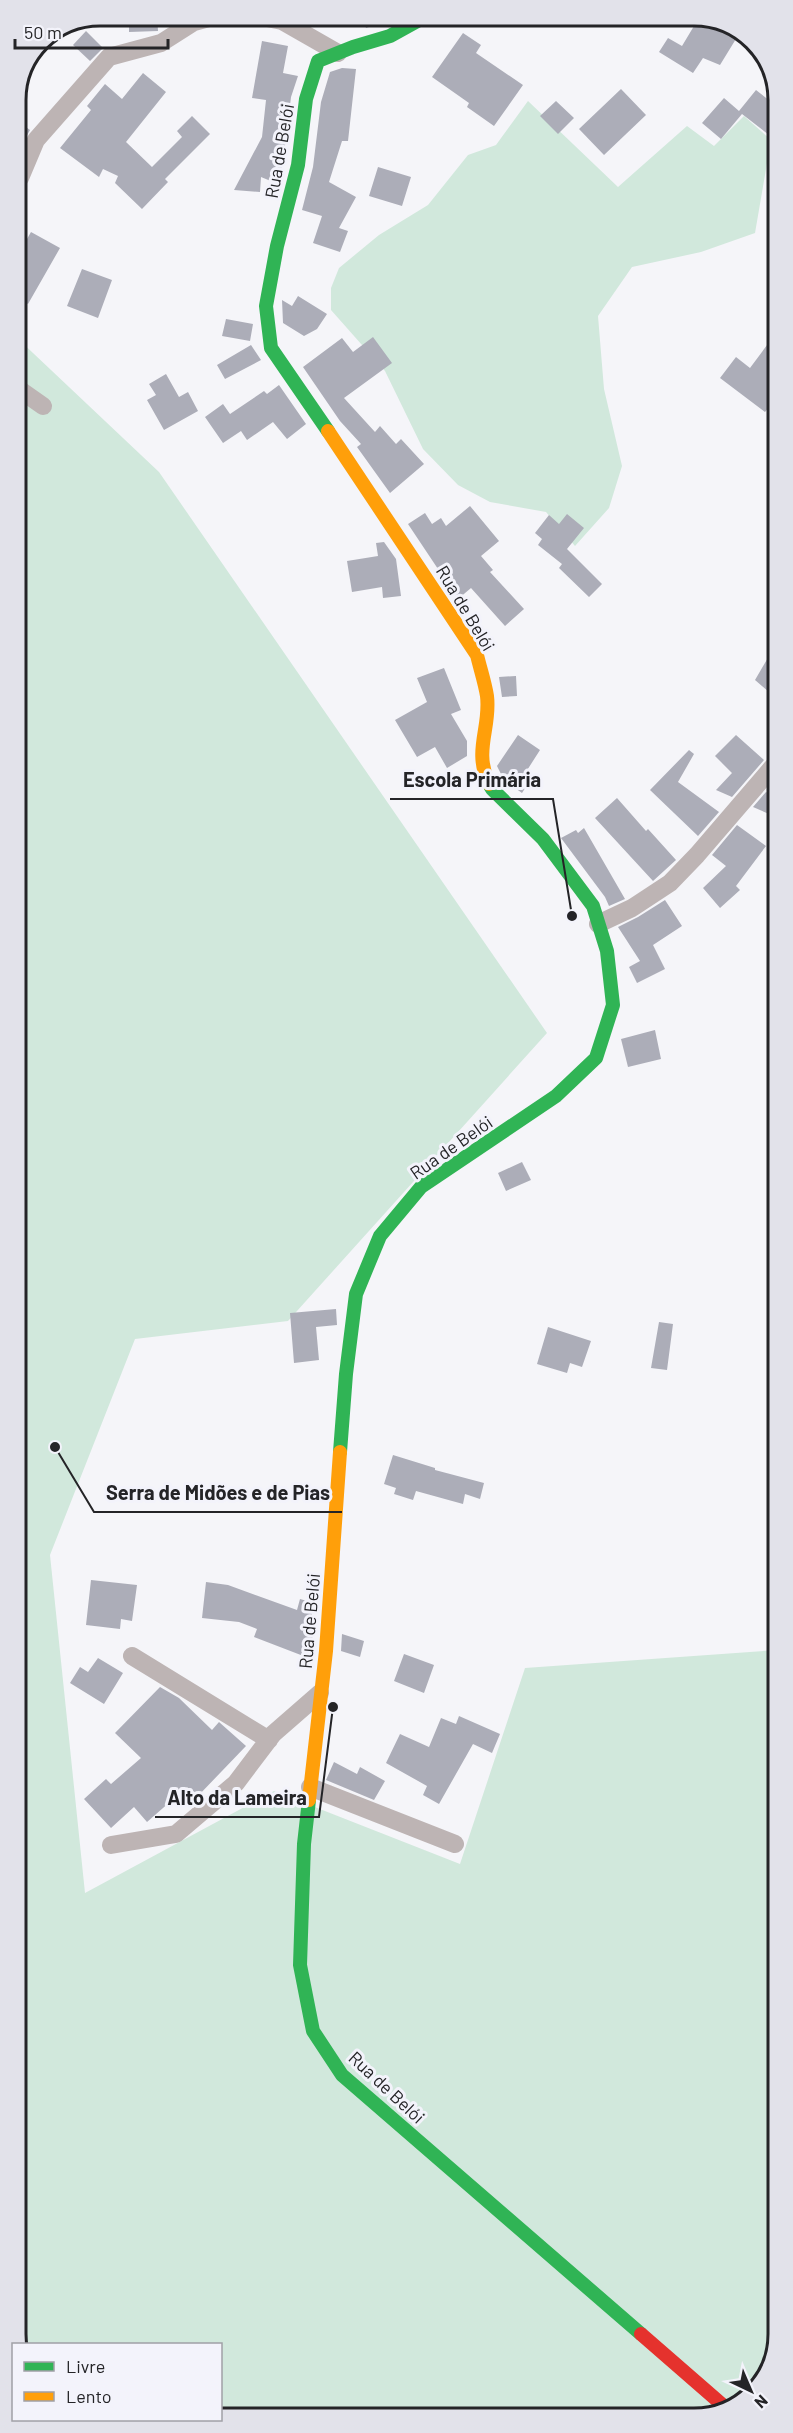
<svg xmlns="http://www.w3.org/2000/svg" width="793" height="2433" font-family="Barlow,sans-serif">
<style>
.green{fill:#d1e8dc}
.building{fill:#acadb8}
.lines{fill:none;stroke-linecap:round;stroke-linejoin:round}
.street{stroke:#bdb4b4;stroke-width:18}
.fast{stroke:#30b455;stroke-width:14}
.slow{stroke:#ff9f0a;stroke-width:14}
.jam{stroke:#e5322d;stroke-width:14}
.labels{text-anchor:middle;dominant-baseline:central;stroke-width:6;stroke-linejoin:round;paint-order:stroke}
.street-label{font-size:18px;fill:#242427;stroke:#f3f3fb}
.rim{fill:none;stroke:#242427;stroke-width:3}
.leader{fill:none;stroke:#242427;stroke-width:2}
.callout-dot{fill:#242427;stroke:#f3f3fb;stroke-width:2}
.callout-label{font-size:20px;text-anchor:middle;font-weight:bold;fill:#242427;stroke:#f3f3fb;stroke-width:6;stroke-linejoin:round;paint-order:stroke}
</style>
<rect width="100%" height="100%" fill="#f5f5f9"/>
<path class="green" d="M528,101l90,86 69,-61 27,20 30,-30 27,24 -16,93 -54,19 -69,15 -34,49 6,73 18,77 -13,42 -34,38 -29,-34 -56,-10 -32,-17 -35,-36 -38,-78 -54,-61v-22l8,-20 40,-33 49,-30 40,-50 28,-10z
M15,336l144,136 388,561 -259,288 -153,18 -85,216 35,338 189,-102 186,73 65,-196 252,-18 1,684 -18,51 -45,30 -494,2 -1,-73h-202z"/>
<path class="building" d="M129,15h28l1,16 -29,1z
M361,15h36l-13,7 -18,6z
M700,16l39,18 -19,31 -17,-7 -10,15 -34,-21 9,-14 14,8z
M86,31l17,17 -13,13 -17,-16z
M463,33l18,12 -5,8 47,32 -29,41 -27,-19 2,-4 -37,-26z
M262,41l26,5 -5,27 15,3 -7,21 -8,65 -5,22 -17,-7 -1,15 -26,-2 28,-53 4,-37 -14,-2z
M342,68l14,1 -8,72h-6l-13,41 27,15 -17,31 9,3 -8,21 -27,-9 9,-27 -20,-6 11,-43 8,-65 9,-30z
M143,73l23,19 -40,50 26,25 30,-30 -5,-6 15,-15 18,18 -45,45 3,3 -26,27 -27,-26 3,-7 -15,-7 -4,8 -39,-29 31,-38 -4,-4 18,-22 17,15z
M621,89l25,26 -42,40 -25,-26z
M756,90l19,15v22l-6,8 -27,-21 -21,25 -19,-16 22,-25 15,13z
M556,101l18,17 -16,16 -18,-18z
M15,119l15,11 -9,16 -6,-4z
M378,167l33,10 -9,29 -33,-10z
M31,232l29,16 -32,56 -13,-7v-37z
M82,269l30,11 -14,38 -31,-12z
M298,296l29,18 -10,15 -13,7 -21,-13 -1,-23 10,6z
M226,319l27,5 -3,17 -28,-5z
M776,333v66l-11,13 -45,-34 16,-21 14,11z
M373,337l19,26 -48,35 31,34 5,-6 16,18 5,-5 23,25 -34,29 -33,-46 4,-3 -21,-23 -37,-54 39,-29 11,14z
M251,345l10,15 -36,19 -8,-14z
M166,374l13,23 9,-5 10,19 -34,19 -17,-30 9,-5 -7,-11z
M279,385l27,39 -19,15 -14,-17 -26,18 -6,-9 -18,12 -18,-26 18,-13 7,10 34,-23 3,3z
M470,506l29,35 -18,15 12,14 -3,2 34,37 -19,17 -34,-38 -13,11 -50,-75 17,-11 7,11 9,-6 5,8z
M567,514l17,14 -17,21 35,35 -13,13 -30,-29 3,-4 -24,-19 4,-6 -7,-6 14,-18 10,9z
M384,542l12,17 5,37 -18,2 -1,-11 -30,5 -5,-31 31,-5 -2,-13z
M776,644v54l-21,-18z
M444,668l17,42 -10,4 16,27v15l-20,12 -12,-21 -18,10 -22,-37 32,-18 -10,-24z
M516,676l1,20 -15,1 -3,-20z
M518,735l22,15 -16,25 7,4 -9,14 -18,-13 -7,-14z
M736,735l28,25 -32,37 -16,-7 16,-17 -17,-17z
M689,750l5,4 -16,28 41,30 -21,24 -48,-46z
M766,792l10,5v20l-23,-10z
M617,798l29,33 2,-2 28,31 -23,21 -58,-63z
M737,825l29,21 -30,40 4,4 -20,18 -17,-20 23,-22 -14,-11z
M584,828l41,71 -16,7 -4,-9 -44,-59 15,-8 2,3z
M665,900l17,26 -29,19 12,24 -28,14 -8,-16 11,-6 -22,-34 20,-10z
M655,1030l6,29 -33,8 -7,-28z
M522,1162l9,18 -25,11 -8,-18z
M336,1309l1,16 -21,2 3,33 -25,3 -4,-50z
M659,1322l14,2 -6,46 -16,-2z
M548,1327l43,14 -9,26 -12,-4 -3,10 -30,-9z
M393,1455l42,13v2l49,13 -4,16 -15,-5 -2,10 -47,-13 -3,9 -19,-6 2,-6 -12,-4z
M91,1580l46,5 -5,36 -11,-2 -1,10 -34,-4z
M206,1582l22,3 69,25 3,-11 14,4 -4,22 3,1 -1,17 -6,14 -52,-20 3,-8 -18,-7 -37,-4z
M342,1634l22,7 -4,16 -19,-6z
M404,1654l30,11 -10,28 -30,-12z
M98,1658l25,15 -19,31 -34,-21 10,-16 8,5z
M160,1687l19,11 33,32 7,-8 27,24 -49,51 -10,-10 -40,35 -13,-15 -23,21 -27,-29 22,-20 5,5 30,-26 -26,-25z
M459,1716l41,18 -8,19 -19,-9 -34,60 -16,-9 4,-9 -41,-23 14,-29 29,13 12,-29 15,6z
M334,1762l23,12 3,-7 25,14 -11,19 -48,-20z"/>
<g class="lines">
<path class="street" d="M252,15l30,6 56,32
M15,181l5,-3 16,-38 73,-83 52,-14 33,-21 26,-7
M16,387l27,19
M598,924l34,-16 38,-25 27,-28 79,-92
M132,1656l137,84
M310,1787l145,57
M111,1845l65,-11 60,-51 37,-49 47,-41"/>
<path class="fast" d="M328,431l-57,-83 -5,-42 11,-60 21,-81 8,-66 12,-38 35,-14 37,-11 38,-21
M340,1452l6,-78 10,-80 24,-58 41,-49 135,-91 40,-38 17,-53 -6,-54 -14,-45 -50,-67 -51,-50 -3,-5
M309,1800l-5,44 -4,121 13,66 29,44 299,259"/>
<path class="slow" d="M328,431l149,224c3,13 8,28 10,41 4,32 -14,54 2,88
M309,1800l17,-149 14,-199"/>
<path class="jam" d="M641,2334l85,74"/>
</g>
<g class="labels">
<g class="street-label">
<text transform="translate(279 151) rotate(-80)">Rua de Belói</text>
<text transform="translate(466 608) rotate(59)">Rua de Belói</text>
<text transform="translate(451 1147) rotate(-35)">Rua de Belói</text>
<text transform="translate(309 1621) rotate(-85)">Rua de Belói</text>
<text transform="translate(387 2087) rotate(43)">Rua de Belói</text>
</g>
</g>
<path d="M0 0H793V2433H0ZM100 26H694A74 74 0 0 1 768 100V2334A74 74 0 0 1 694 2408H100A74 74 0 0 1 26 2334V100A74 74 0 0 1 100 26Z" fill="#e2e2ea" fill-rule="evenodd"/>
<path class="rim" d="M100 26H694A74 74 0 0 1 768 100V2334A74 74 0 0 1 694 2408H100A74 74 0 0 1 26 2334V100A74 74 0 0 1 100 26Z"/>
<path class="leader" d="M572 916L553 799H390M55 1447L94 1512H342M333 1707L319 1817H155"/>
<g class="callout-dot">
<circle cx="572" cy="916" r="6"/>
<circle cx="55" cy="1447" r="6"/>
<circle cx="333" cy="1707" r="6"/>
</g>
<g class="callout-label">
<text x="472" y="787">Escola Primária</text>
<text x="218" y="1500">Serra de Midões e de Pias</text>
<text x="237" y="1805">Alto da Lameira</text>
</g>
<rect x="12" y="2343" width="210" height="78" fill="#f3f3fb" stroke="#a0a0a6" stroke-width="1.5"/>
<rect x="24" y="2362" width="30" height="9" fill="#30b455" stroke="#a0a0a6" stroke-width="1.5"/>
<text x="66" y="2373" font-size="18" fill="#242427">Livre</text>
<rect x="24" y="2392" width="30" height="9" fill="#ff9f0a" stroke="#a0a0a6" stroke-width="1.5"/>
<text x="66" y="2403" font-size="18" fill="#242427">Lento</text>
<g transform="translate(751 2391) rotate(136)" stroke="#f3f3fb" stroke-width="4.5" paint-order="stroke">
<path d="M0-4.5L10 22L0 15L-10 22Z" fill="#242427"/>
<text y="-9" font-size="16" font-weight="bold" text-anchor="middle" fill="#242427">N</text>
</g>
<path d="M15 39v9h153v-9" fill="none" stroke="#242427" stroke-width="3"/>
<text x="24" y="39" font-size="18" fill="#242427" stroke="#f3f3fb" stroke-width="4.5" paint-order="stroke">50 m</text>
</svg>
